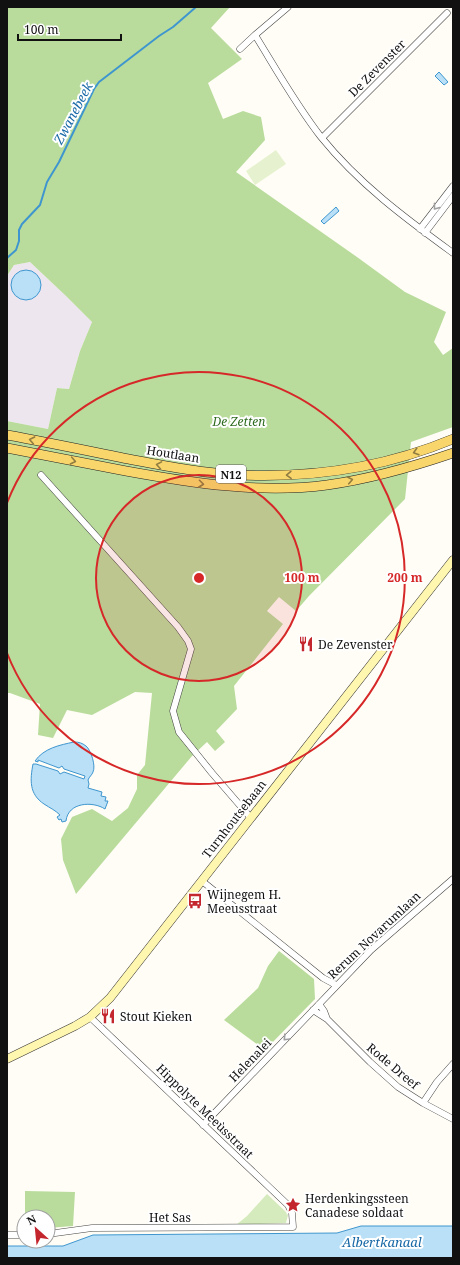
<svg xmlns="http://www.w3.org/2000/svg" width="460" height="1265" font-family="'Noto Serif',serif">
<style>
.industrial{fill:#eee6ef}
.green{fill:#d5ebbd}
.forest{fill:#b9dc9c}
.pitch{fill:#e6f2cf}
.water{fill:#b9e0f7;stroke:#3f96cf}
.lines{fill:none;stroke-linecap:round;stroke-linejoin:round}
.stream{stroke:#3f96cf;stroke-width:2}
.minor-casing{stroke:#444;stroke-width:7}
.secondary-casing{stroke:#333;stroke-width:9}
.primary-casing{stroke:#222;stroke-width:10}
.minor{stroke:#fff;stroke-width:6}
.secondary{stroke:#fff6b0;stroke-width:8}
.primary{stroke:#f9d66b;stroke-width:9}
.oneway{stroke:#a0a0a0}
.oneway2{stroke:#917d42}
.ring{fill:none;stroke:#d62828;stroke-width:2}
.labels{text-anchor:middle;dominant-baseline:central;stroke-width:4;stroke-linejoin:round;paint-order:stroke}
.shield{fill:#fff;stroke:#585858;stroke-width:1}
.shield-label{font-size:11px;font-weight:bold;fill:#111}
.street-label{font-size:12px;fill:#111;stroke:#fff}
.park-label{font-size:12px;font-style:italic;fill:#2f6b1f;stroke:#fff}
.poi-label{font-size:12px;fill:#111;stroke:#fff;text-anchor:start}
.water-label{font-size:13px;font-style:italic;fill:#1768a6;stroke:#fff}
.centre{fill:#d62828;stroke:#fff;stroke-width:2}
.ring-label{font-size:12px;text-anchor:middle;font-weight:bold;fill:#d62828;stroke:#fff;stroke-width:4;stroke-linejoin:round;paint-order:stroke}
</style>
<rect width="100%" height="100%" fill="#fffdf5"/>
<path class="industrial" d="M30,262l36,34 26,26 -12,29 -11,38 -12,-1 -9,41 -41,-8v-145l7,-11z"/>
<path class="green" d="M267,1194l19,18 2,3 -2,8 -50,2 11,-9z"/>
<path class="forest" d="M7,7h223l-19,21 31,31 -34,24 15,36 20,-8 18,6 4,23 -29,32 121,85 48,35 41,20 -12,30 9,13 10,-7v79l-42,15 -6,57 -96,97 -13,15 -17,-14 -12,14 16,13 -49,62 3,23 -21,22 9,11 -10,9 -8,-9 -15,14 -116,138 -13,-34 -2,-21 11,-22 20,-8 20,12 16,-13 9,-19v-14l8,-10 7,-72 -17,-1 -43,23 -25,-5 -14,28 -15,-3 2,-31 -30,-11h-3v-272l41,8 9,-41 12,1 11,-38 12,-29 -26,-26 -36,-34 -16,3 -7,11z
M279,951l35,28 1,20 -50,51 -41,-30 34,-32 10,-22z
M25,1191l50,1 -2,34 -25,2v-11h-23z"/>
<path class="pitch" d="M276,150l10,14 -31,21 -9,-14z"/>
<path class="water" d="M439,72l9,10 -4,3 -9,-9z
M336,207l3,4 -15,13 -3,-3z
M11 285a15 15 0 1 1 30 0a15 15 0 1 1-30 0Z
M74,742c5,0 8,1 12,4 5,4 10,20 7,26 -1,3 -4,5 -5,8l1,4 -1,4 14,4 -1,4 5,1 -1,4h3l-3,8c-12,-8 -37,-7 -39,12l-4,1 -1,-3 -2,1 -2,-3 3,-2c-5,-5 -10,-7 -16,-11 -15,-10 -14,-24 -11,-40h3l22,7 2,3 4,-2 20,7 1,-3 -21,-7 -2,-3 -3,2 -21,-8v2l-3,-1c9,-13 25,-16 39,-19z
M361,1226h92v32h-446v-12h56l30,-11 244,-2z"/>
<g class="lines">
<path class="stream" d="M7,258l9,-8 3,-9v-11l3,-6 18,-19 7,-23 12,-20 35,-73 5,-7 60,-46 14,-9 23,-20"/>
<g class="minor-casing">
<path id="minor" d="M288,7l-33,28c21,34 41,70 66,102 38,47 84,81 132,116
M240,49l15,-14
M322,138l125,-125
M420,229l33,-43
M425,233l28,-37
M41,475l137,152 10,14 3,8 -18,62 6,21 33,41 38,44
M202,881l121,97 13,7
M319,1004l5,7 3,8
M313,1010l14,9 43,43 28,25 25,16 30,16
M423,1103l14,-21 16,-18
M203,1125l168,-175 82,-71
M48,1234l44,-6 201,-1 -1,-14 -4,-8 -198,-188
M7,1235h17"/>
</g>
<g class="secondary-casing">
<path id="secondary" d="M7,1059l68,-33 15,-9 20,-19 343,-438"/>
</g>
<g class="primary-casing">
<path id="primary" d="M7,435c39,7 77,15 116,23 38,7 77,15 117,17 72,3 146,-8 213,-36
M7,448c40,8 79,15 119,23 66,12 134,23 201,14 43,-6 85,-18 126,-32"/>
</g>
<use href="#minor" class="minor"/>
<use href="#secondary" class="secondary"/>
<use href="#primary" class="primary"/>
</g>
<defs><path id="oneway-chevron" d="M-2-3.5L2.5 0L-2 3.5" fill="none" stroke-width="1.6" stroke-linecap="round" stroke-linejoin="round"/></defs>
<g class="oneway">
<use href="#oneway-chevron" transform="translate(436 207) rotate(128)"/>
<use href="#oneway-chevron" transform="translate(286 1038) rotate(134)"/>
</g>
<g class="oneway2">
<use href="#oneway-chevron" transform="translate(32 440) rotate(-169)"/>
<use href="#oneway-chevron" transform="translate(416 452) rotate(163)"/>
<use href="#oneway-chevron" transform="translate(73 461) rotate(11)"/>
<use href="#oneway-chevron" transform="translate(159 465) rotate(-170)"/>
<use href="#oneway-chevron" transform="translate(289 475) rotate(178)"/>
<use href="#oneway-chevron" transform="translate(350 480) rotate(-12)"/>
<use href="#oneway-chevron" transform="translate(201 484) rotate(7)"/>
</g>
<circle cx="199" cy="578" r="103" fill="#d62828" fill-opacity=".12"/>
<g class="ring">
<circle cx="199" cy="578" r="103"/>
<path d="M7 503A206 206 0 1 1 7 653"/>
</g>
<defs>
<g id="restaurant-bare" transform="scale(1.2)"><path d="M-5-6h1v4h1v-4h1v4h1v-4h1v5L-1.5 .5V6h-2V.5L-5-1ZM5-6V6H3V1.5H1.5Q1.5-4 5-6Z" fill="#c4262e" stroke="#fff" stroke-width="2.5" paint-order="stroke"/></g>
<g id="bus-bare" transform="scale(1.2)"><path d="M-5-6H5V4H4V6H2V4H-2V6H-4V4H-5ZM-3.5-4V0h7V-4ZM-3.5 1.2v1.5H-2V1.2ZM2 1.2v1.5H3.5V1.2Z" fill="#c4262e" stroke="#fff" stroke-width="2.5" paint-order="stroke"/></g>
<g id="sight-bare" transform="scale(1.2)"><path d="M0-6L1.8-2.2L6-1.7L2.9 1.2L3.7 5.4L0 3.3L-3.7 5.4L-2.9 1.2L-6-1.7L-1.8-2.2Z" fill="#c4262e" stroke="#fff" stroke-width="2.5" paint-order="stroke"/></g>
</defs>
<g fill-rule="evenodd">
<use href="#restaurant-bare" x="306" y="644"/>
<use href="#bus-bare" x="195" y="901"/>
<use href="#restaurant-bare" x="108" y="1016"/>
<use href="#sight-bare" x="293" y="1205"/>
</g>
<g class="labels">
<rect class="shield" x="216" y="465" width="30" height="18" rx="3"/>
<g class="shield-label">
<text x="231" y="474">N12</text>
</g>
<g class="street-label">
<text transform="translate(377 68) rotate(-45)">De Zevenster</text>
<text transform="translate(173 454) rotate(9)">Houtlaan</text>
<text transform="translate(234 819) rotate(-52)">Turnhoutsebaan</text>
<text transform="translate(374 935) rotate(-43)">Rerum Novarumlaan</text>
<text transform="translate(250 1060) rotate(-46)">Helenalei</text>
<text transform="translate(393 1066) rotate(40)">Rode Dreef</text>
<text transform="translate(205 1111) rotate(44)">Hippolyte Meeùsstraat</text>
<text x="170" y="1217">Het Sas</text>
</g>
<g class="park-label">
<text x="239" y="421">De Zetten</text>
</g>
<g class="poi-label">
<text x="318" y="644">De Zevenster</text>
<text x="207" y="894">Wijnegem H.<tspan x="207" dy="14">Meeusstraat</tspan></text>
<text x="120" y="1016">Stout Kieken</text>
<text x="305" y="1198">Herdenkingssteen<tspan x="305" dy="14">Canadese soldaat</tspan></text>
</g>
<g class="water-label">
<text transform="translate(73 113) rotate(-62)">Zwanebeek</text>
<text x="382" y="1242">Albertkanaal</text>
</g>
</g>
<circle cx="199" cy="578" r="6" class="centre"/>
<g class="ring-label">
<text x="302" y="582">100 m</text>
<text x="405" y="582">200 m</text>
</g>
<rect width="460" height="1265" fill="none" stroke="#111111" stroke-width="16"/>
<g transform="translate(36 1229) rotate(333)"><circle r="19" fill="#ffffff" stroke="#a0a0a0"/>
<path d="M0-3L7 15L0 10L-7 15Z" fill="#c4262e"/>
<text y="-6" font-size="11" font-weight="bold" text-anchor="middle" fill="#111111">N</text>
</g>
<path d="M18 34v6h103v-6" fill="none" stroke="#111111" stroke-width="2"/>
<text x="24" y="34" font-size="12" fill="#111111" stroke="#ffffff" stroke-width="3" paint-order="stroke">100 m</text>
</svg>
